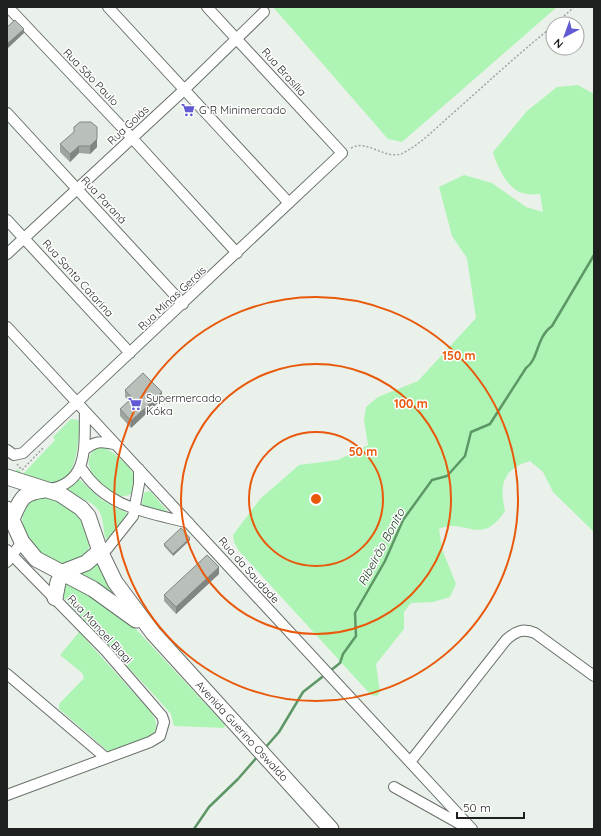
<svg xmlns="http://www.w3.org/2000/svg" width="601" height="836" font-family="Quicksand,sans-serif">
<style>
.green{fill:#aef5b5}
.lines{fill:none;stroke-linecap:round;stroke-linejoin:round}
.stream{stroke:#5e9766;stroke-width:2.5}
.minor-casing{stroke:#69706a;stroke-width:12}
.secondary-casing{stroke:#69706a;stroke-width:17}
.path{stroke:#9fa5a0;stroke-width:1.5;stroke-dasharray:2 2;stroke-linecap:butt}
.minor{stroke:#fff;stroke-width:10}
.secondary{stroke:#fff;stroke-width:15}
.wall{fill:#9fa59f}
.shaded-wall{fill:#828682}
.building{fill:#b9c0b9;stroke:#828682}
.ring{fill:none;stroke:#e8590c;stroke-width:2}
.labels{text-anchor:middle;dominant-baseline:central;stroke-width:3;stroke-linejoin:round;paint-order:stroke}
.street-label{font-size:11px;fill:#1e211f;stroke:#fff}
.poi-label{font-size:11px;fill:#1e211f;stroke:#fff;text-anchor:start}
.water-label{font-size:12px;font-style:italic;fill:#143519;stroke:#fff}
.centre{fill:#e8590c;stroke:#fff;stroke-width:2}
.ring-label{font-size:12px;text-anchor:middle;font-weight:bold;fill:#e8590c;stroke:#fff;stroke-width:3;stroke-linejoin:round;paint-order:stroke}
</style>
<rect width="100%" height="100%" fill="#eaf1ea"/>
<path class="green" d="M273,7h284l-155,135 -14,-3z
M578,85l16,9v438l-41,-40 -10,-20 -13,-11c-27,8 -31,23 -25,50 -24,37 -40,6 -66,18l3,20 14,35 -6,13 -17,5 -22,1 -7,9v17l-28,35 4,28 -3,4 -6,-1 -132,-144 -5,-9 -1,-7 27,-36 39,-34 39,-5 30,-15 -4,-25 2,-13 12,-10 40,-16 58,-63 -9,-60 -15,-22 -13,-49 25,-12 28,8 34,24 17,5 -3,-18c-4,0 -9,1 -13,0 -18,-1 -30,-27 -34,-42l34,-41 30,-24z
M71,419l7,1 2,4c-3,22 -2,61 -32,60 -12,0 -26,-6 -37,-9l7,-6 5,5 32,-34 -2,-3z
M101,446c9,3 29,19 32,28 2,4 2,10 1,15 -1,4 -4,6 -9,7 -12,4 -58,-35 -24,-50z
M79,479l23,21 25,13 1,2 -21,24 -2,-1c-3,-21 -1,-30 -24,-40 -6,-3 -12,-4 -17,-8z
M149,491l2,1 17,20 -25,-5 -1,-2 2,-12z
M41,496c27,7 57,27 46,59 -5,3 -13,9 -19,10 -6,0 -11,-3 -15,-5 -24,-11 -41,-35 -23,-60z
M97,564l21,33 -1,1 -38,-24 6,-2z
M65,581l50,28 19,18 91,98 -1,3 -50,-2 -3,-12 -15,-17 -94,-101z
M79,632l71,79c7,10 8,14 3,24l-44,17 -50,-43v-5l25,-26 -2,-5 -22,-18z"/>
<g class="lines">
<path class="stream" d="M330,671l10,-8 3,-9 13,-18 -1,-23 30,-52 18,-41 29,-40 15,-4 18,-20 6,-24 19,-8 36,-56c13,-9 10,-31 26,-42l42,-71
M265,748l14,-16 24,-40 23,-18
M194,829l15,-22 29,-28 20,-23"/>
<g class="minor-casing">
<path id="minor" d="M8,7l124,131 105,115
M108,7l181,196
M7,113l176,191
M7,220l123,133
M7,254l178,-165 79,-77
M7,327l465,502
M7,450l7,5 9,-2 319,-300 -135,-146
M84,450c11,-9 16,-9 30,-6
M81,468c25,40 66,44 108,55
M49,489c41,-6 35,-45 36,-77
M7,550l99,101 56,65 2,6 -4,14 -10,6 -143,53
M100,551l7,-2 26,-33 6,-32v-15
M7,562l15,-20
M7,674l99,84
M410,762l96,-122c10,-9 17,-12 29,-7l59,43
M394,787l73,41"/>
</g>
<g class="secondary-casing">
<g id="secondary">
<path id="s1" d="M7,477l53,17 21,14 7,8 12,35 15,31 38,51 178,196"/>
<path d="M7,509l15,33 14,17 57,30 43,31"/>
<path d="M12,519c9,-20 9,-26 32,-29"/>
<path d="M63,572l23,-9 14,-12"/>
<path d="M55,598l3,-16 5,-10"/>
</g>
</g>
<path class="path" d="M555,24l19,-17
M351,148c17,-10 36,15 54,4 18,-10 32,-25 47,-38 34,-30 66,-60 101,-88
M17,464l5,6 21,-22"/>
<use href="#minor" class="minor"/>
<use href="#secondary" class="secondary"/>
</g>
<path class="wall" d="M60,144l37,3 -7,7 -11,-1 -9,9 -10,-10z
M125,390l37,9 -31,29 -11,-12v-7l9,-8 -4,-4z
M190,540l-17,16 -9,-10v-2z
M219,574l-43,40 -12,-13v-6z"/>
<path class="shaded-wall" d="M24,29v4l-17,16v-5z
M97,139v8l-7,7v-8z
M79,146v7l-9,9v-8z
M162,392v7l-31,29v-7z
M190,538v2l-17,16v-2z
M219,567v7l-43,40v-7z"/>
<path class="building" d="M15,20l9,9 -17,15v-17z
M80,122h11l6,5v12l-7,7h-11l-9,8 -10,-10 14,-12v-5z
M143,373l19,19 -31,29 -11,-12 12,-11 -7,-8z
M181,528l9,10 -17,16 -9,-10z
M207,555l12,12 -43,40 -12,-12z"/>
<g class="ring">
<circle cx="316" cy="499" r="67"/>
<circle cx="316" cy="499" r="135"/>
<circle cx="316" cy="499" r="202"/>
</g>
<defs>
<g id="supermarket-bare" transform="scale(1.08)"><path d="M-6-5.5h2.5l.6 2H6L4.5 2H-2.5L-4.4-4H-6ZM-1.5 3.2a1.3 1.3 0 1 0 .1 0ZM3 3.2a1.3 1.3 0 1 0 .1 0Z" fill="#615ad2" stroke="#fff" stroke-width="2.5" paint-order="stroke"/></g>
</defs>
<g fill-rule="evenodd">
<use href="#supermarket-bare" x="188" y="110"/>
<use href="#supermarket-bare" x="135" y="404"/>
</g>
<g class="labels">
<g class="street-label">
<text transform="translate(284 72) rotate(48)">Rua Brasília</text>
<text transform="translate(91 77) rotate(46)">Rua São Paulo</text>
<text transform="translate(128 125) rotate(-43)">Rua Goiás</text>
<text transform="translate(104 200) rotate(47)">Rua Paraná</text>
<text transform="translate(78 278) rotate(48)">Rua Santa Catarina</text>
<text transform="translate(172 298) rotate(-43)">Rua Minas Gerais</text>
<text transform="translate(249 570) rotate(48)">Rua da Saudade</text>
<text transform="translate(100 629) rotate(47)">Rua Manoel Biagi</text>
<text stroke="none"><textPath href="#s1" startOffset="359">Avenida Guerino Oswaldo</textPath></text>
</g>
<g class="poi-label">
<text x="199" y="110">G R Minimercado</text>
<text x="146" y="398">Supermercado<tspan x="146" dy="13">Kóka</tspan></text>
</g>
<g class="water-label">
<text transform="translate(381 547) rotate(-62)">Ribeirão Bonito</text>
</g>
</g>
<circle cx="316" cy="499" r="6" class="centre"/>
<g class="ring-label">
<text x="459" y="360">150 m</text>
<text x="411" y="408">100 m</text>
<text x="363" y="456">50 m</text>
</g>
<rect width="601" height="836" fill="none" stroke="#1e211f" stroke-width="16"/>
<g transform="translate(565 36) rotate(221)"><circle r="19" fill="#ffffff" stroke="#a5a6a5"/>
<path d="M0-3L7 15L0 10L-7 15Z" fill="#615ad2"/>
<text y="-6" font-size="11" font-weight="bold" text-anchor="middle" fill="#1e211f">N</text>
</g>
<path d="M457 812v6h67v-6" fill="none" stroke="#1e211f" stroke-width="2"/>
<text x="463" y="812" font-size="12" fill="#1e211f" stroke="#ffffff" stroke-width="3" paint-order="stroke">50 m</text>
</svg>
